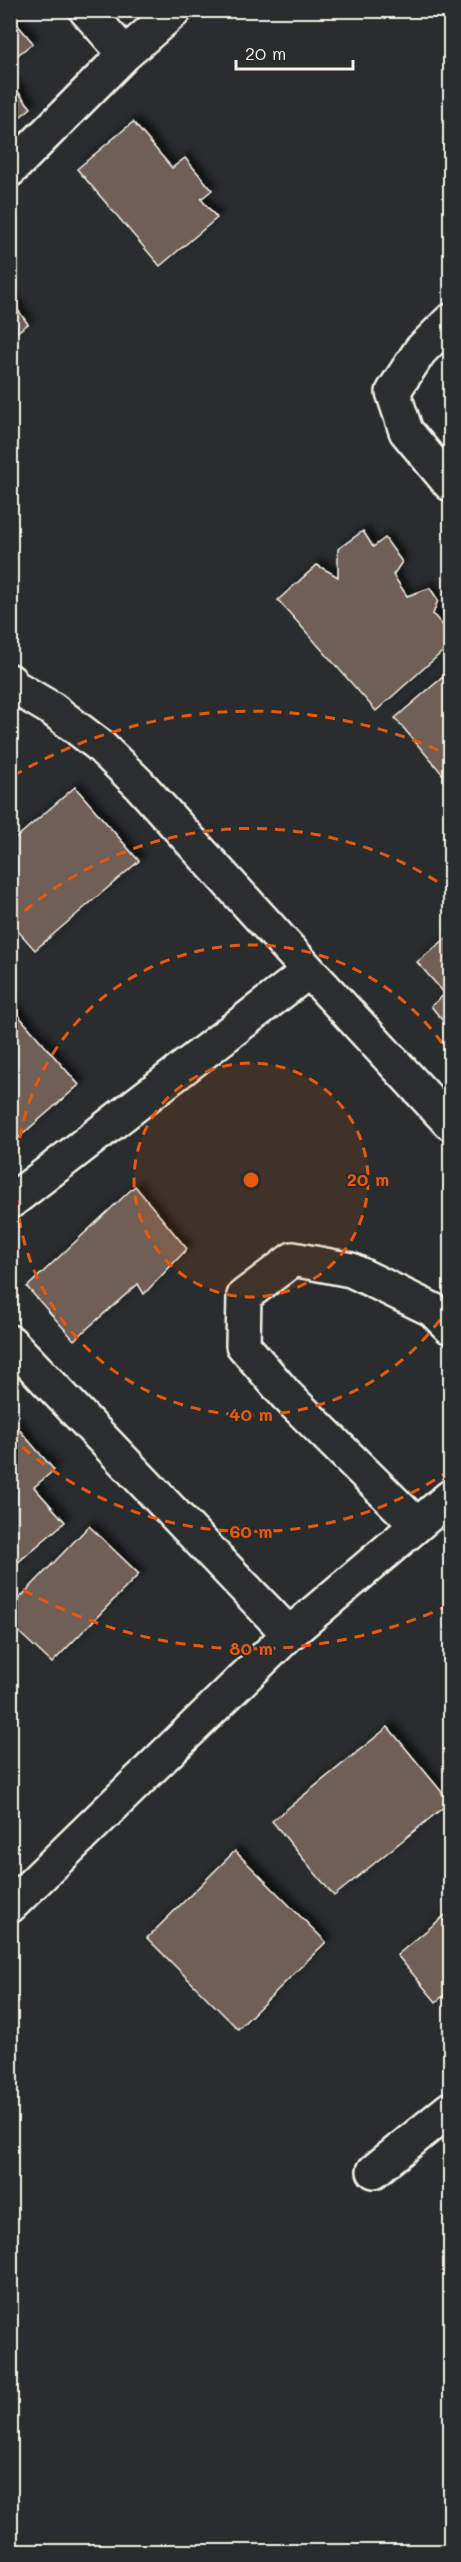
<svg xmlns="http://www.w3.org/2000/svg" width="461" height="2562" font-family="Mali,sans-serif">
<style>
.building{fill:#6f5f56;stroke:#f4f1e8;stroke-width:1.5;filter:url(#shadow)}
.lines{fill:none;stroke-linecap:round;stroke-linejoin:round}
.minor-casing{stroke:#f4f1e8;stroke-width:38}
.minor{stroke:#2a2d2e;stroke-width:33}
.ring{fill:none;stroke:#e8590c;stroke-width:3;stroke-dasharray:10 8}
.centre{fill:#e8590c;stroke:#2a2d2e;stroke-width:3}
.ring-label{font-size:18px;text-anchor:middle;font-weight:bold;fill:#e8590c;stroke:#2a2d2e;stroke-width:4.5;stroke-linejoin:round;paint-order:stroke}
</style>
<defs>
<filter id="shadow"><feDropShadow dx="5.5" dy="-5.5" stdDeviation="3" flood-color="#0009"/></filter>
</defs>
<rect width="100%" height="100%" fill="#2a2d2e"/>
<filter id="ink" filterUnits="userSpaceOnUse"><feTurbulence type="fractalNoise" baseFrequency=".0167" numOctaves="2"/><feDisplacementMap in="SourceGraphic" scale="12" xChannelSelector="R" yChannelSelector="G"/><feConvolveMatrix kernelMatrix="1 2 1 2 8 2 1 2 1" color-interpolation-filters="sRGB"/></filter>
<g filter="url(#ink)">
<path class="building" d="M10,16l23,27 -23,18z
M10,82l21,26 -21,17z
M133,122l39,46 13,-10 27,32 -11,9 16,19 -57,48 -83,-97z
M10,299l18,25 -18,13z
M363,531l10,16 12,-9 17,24 -9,13 14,21 23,-8 8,12 -5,14 17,20v11l-74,66 -98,-111 39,-35 21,12v-28z
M450,671v112l-55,-65z
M75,787l64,74 -104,89 -25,-28v-79z
M450,935v95l-19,-24 14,-12 -28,-32z
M10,1006l69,79 -69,60z
M135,1186l52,63 -43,45 -6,-10 -64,56 -47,-53z
M10,1419l44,51 -20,17 31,35 -55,47z
M89,1526l50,48 -87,89 -42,-39v-16z
M450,1703v14l-7,-8z
M388,1727l62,75 -116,94 -62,-75z
M235,1851l91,91 -88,87 -91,-91z
M450,1911v79l-14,12 -39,-47z"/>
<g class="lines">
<g class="minor-casing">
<path id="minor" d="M86,10l39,44
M10,170l115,-116 50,-44
M450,321l-30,30 -27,41 13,39 44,53
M10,681l3,5 39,23 47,36 39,38 171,188 141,152
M10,1202l299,-231
M10,1342l279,292
M417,1525l-131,-130 -43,-50 1,-49 49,-37 58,11 82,40 17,17
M10,1906l279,-272 161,-137
M374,2171l76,-62"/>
</g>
<use href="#minor" class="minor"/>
</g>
</g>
<circle cx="251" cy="1180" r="117" fill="#e8590c" fill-opacity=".12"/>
<g class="ring">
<circle cx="251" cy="1180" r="117"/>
<path d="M450 1305A235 235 0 1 1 450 1055"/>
<path d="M450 1470A352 352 0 0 1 11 1437M11 923A352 352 0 0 1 450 890"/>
<path d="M449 1605A469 469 0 0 1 13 1584M13 776A469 469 0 0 1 449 755"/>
</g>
<circle cx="251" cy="1180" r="9" class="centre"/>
<g class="ring-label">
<text x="368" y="1186">20 m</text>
<text x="251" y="1421">40 m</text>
<text x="251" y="1538">60 m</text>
<text x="251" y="1655">80 m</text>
</g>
<rect width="461" height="2562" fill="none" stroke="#2a2d2e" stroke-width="36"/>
<rect x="18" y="18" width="425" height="2526" fill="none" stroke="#f4f1e8" stroke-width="2" filter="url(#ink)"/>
<path d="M236 60v9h117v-9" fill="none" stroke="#f4f1e8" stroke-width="3"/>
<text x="245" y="60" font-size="18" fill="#f4f1e8" stroke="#2a2d2e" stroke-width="4.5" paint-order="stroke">20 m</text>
</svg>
